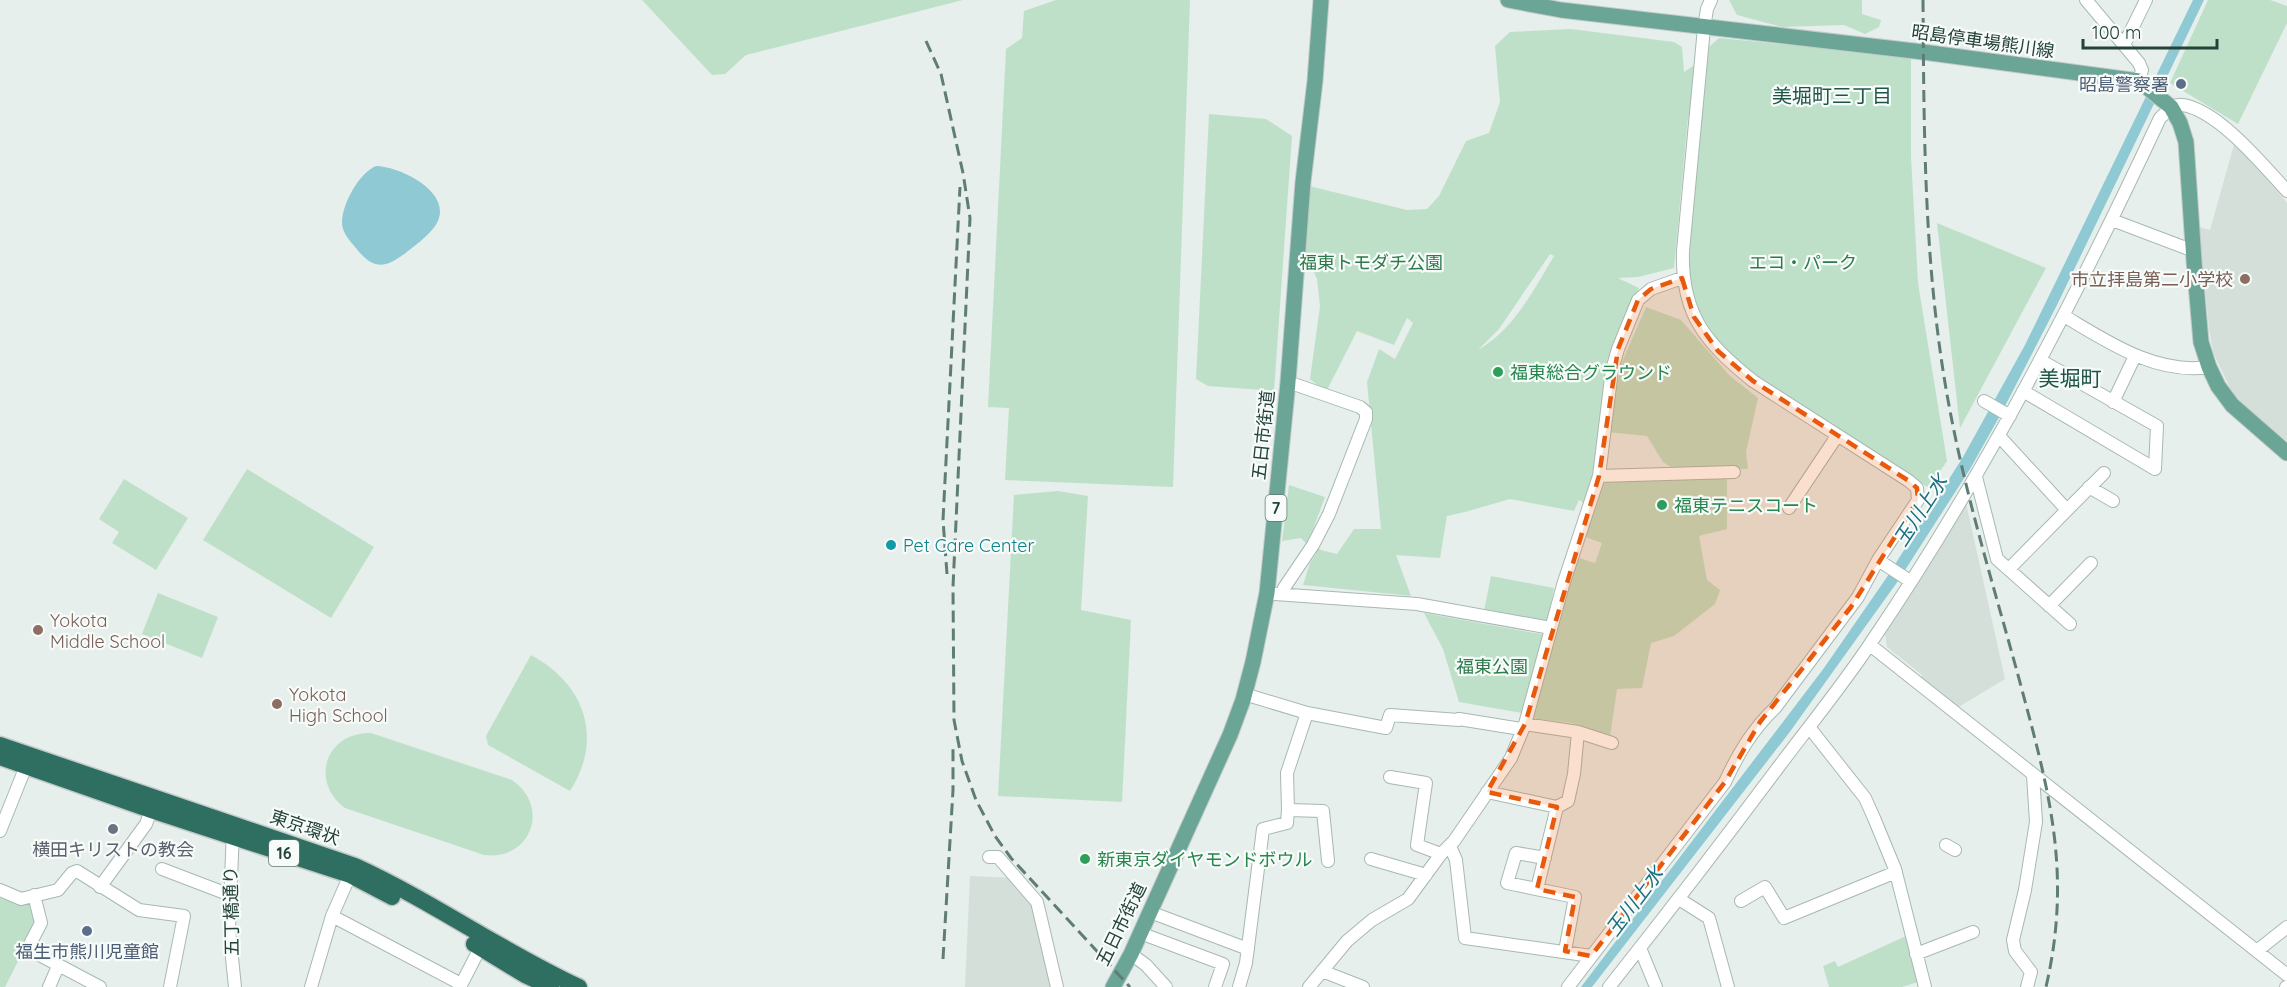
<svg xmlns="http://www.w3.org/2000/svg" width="2287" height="987" font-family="Quicksand,'Noto Sans JP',sans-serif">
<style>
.built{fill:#d4dfda}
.green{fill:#bfe0c8;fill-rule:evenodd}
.water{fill:#8ec9d4}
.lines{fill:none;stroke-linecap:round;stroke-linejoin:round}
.minor-casing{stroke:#a8b8b2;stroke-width:14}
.major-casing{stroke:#c2cac8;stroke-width:17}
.highway-casing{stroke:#c2cac8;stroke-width:19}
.minor{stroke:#fff;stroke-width:12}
.major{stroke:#6aa596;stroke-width:15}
.highway{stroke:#2f6f62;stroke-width:16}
.rail{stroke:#5f7d75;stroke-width:3;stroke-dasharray:12 6;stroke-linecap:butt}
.marked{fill:#e8590c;fill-opacity:0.2;stroke:#e8590c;stroke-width:4.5;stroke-dasharray:12 8;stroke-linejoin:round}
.service-dot{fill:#5c6f8a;stroke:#f7fbf9;stroke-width:2}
.education-dot{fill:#8d6e63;stroke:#f7fbf9;stroke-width:2}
.leisure-dot{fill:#2e9e5b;stroke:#f7fbf9;stroke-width:2}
.culture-dot{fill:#0f9aa8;stroke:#f7fbf9;stroke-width:2}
.worship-dot{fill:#6b7280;stroke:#f7fbf9;stroke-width:2}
.labels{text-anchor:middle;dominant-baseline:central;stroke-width:4.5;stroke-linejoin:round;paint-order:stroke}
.shield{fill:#f7fbf9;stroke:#637a73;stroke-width:1.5}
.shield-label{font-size:16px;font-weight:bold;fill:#24423a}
.street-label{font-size:18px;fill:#24423a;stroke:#f7fbf9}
.service-label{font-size:18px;fill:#4e5e75;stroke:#f7fbf9;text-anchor:end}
.park-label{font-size:18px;fill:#2d7a4b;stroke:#f7fbf9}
.education-label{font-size:18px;fill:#785e54;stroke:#f7fbf9;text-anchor:start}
.leisure-label{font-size:18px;fill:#27864d;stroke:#f7fbf9;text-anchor:start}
.culture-label{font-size:18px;fill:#0d838f;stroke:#f7fbf9;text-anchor:start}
.worship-label{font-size:18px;fill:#5b616d;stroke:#f7fbf9}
.neighbourhood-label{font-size:20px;fill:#1f5548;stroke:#f7fbf9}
.water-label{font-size:20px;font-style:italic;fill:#1c6f80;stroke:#f7fbf9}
.quarter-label{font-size:21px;fill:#1f5548;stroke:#f7fbf9}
</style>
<rect width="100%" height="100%" fill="#e6efeb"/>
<path class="built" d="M2235,141l52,62v238l-41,-32 -14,-17 -19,-40 -4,-23 -10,-102 11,3z
M1966,503l39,176 -48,29 -38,-29 3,-4 -35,-28 -3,-19z
M970,876l44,2 19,21 19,88h-87z"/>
<path class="green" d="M642,0h321l-217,55 -21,19 -13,1z
M1056,0h134l-17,487 -168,-7 4,-72 -21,-1 18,-358 16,-11 2,-27z
M1729,0h133v14l19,6 -2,7 -14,7 -21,-9 -62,2 -45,-12z
M2208,0h62l17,6v17l-49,101 -68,-41z
M1571,29l103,13 8,5 2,25 24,-16 1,-9 10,-9 192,19v99l7,127 29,178 -18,27 -174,-113 -33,-28 -22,-33 -12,-39 12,-161 -12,3 -14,151 -36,9 -20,1 21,10 -30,72 -16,115 -9,28 -5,-3 -5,11 -64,-12 -45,13 -18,4 -7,42 -44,-3 15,41 -108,-11 7,-22 6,-9 -15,-16 -19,3 7,-56 36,12 -16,43 12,10 16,4 17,-25h27l-14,-147 12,-33 16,10 18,-36 -6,-5 -13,27 -37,-14 -31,61 -16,-13 10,-73 -3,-27 -13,-26 5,-67 98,24 20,-1 12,-13 27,-55 23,-8 11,-31 -5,-56 15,-14zM1550,254l4,2c-21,35 -40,73 -76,94l21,-21z
M1209,114l57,5 26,17 -18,255 -66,-5 -12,-7z
M1937,223l109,45 -86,160z
M1646,307l35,13 49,56 28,22 -12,54 2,17 -76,-1 -9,-6 -16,-26 -40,-4 15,-70z
M247,469l127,78 -43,71 -128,-78z
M1727,476v53l-28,7 8,44 13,10 -5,14 -41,32 -23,7 -9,45 -25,1 -7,48 -39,-14 -41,-5 46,-161 19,6 7,-20 -19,-7 17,-55z
M124,479l64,39 -32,52 -44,-27 7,-11 -20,-13z
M1058,491l30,5 -7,114 50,10 -9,182 -124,-6 16,-301z
M1491,576l63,12 -7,35 -63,-12z
M158,593l60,24 -16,41 -60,-24z
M1424,613l122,22 -24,78 -63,-11 -16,-53z
M531,655c54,29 73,83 39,136l-82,-46 -2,-9z
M371,733l141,47c39,27 19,81 -28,75l-139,-47c-36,-27 -19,-76 26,-75z
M3,897l12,7 17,-3 3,27 -30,59h-5v-89z
M1906,936l12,46 -16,5h-73l-6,-21 12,-5 3,6z"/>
<path class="water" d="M2193,0h11l-148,307 -54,105 -32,57 -72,112 -109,152 -197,254h-11l243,-319 63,-91 76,-120 62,-112z
M376,166c28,1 85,31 56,64 -7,8 -16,15 -24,21 -23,18 -34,20 -53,-4 -5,-6 -13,-15 -13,-24 0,-19 17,-50 34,-57z"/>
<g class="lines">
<g class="minor-casing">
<path id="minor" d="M2086,0l53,63 3,7 -3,11
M2124,45l22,-45
M2112,220l82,31
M2064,316c44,26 92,59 145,51
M2023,391l132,78 2,-43 -117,-66
M1984,401l26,15
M2113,402l22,-46
M1999,436l68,74 -58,59
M1599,476l135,-4
M1976,477l21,82 73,65
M2089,487l24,14
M1789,508l48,-72
M2067,510l37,-37
M1878,560l32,21
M1275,594l142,10 134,24
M1282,594l2,-6 29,-43 16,-31 37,-95v-7l-6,-5 -72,-25
M2049,606l42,-43
M1870,645l417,330
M1244,694l63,19 79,15 4,-13 69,5
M1459,719l62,10
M1809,727l56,71 9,20 21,51 30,118
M1578,732l34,11
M1390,777l36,6 -9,62 24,9
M1487,792l70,15 11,-6 6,-27 4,-42 -53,-8
M1288,810l-1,-37 20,-60
M233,830l-4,99 6,58
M0,831l26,-65
M1946,845l9,5
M1450,846l6,14 9,78 126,18
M989,857h9l39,45 20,85
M1545,858l-29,-5 -9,30 68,14 -10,54
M1371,859l55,16
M162,869l68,26
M100,887l46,-63 5,-14
M1537,889l20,-82
M0,890l21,9 37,-9 14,-17 5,-2 62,39 45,6 -14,71
M34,895l7,28 -12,23 3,5 68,36
M1679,899l30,19 19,69
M1741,901l24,-14 19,31 112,-46
M1150,912l98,37
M332,916l129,68
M1140,933l83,31 -8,23
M1640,948l16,39
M2258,950l29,-23
M1131,954l15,11 20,22
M1916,954l57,-22
M1322,971l41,16
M49,987l9,-21
M311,987l21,-71 18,-41
M460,987l20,-39
M1239,987l7,-24 17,-134 24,-6 1,-13 35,1 5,50
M1309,987l38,-46 25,-21 36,-21 33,-45 13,-13 57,-83 14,-34 38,-139 36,-109 13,-106 6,-21 20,-49 13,-11 31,-11
M1568,987l157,-205c13,-28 27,-52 50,-74l83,-111 20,-37 40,-60 -1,-12 -8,-7 -156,-100c-47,-38 -72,-66 -70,-130l21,-223 3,-19 4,-9
M1609,987c58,-73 115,-147 171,-222 30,-40 62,-79 90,-121 113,-166 205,-344 290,-526 7,-6 14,-15 23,-13 36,6 80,60 104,86
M2027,987l4,-15 -16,-21 -2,-11 12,-50 11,-68 -3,-47
M2286,987h1"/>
</g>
<g class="major-casing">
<path id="major" d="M1508,0l53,10 362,42 216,29 32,26 9,16 6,19 8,119 7,81 8,25 9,19 14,19 55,48
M1113,987l18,-33 99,-219 13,-35 10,-38 14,-69 21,-211 15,-200 12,-101 6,-81"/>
</g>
<g class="highway-casing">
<path id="highway" d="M0,745l355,121c77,35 146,85 224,121
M0,757l151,53 199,65 42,22
M474,944l51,31 26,12"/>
</g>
<use href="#minor" class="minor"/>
<use href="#major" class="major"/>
<use href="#highway" class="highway"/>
<path class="rail" d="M1923,0c1,142 1,282 29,421 17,86 43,170 66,254 30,112 55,195 28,312
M926,41l15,33 22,99 7,45 -17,369 1,133 8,41 14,39 19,36 16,22 119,129
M947,574l-4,-54 17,-333
M943,959l10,-169v-43"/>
</g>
<path class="marked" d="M1682,278l12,39 24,34 35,30 156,100 8,7 1,12 -67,107 -91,115 -35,60 -134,174 -26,-5 10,-54 -38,-8 20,-82 -70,-15 38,-68 74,-248 19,-127 20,-49 13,-11z"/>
<g class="service-dot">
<circle cx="2181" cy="84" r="6"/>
<circle cx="87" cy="931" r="6"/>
</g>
<g class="education-dot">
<circle cx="2245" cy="279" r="6"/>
<circle cx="38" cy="630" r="6"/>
<circle cx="277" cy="704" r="6"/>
</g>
<g class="leisure-dot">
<circle cx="1498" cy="372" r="6"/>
<circle cx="1662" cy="505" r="6"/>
<circle cx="1085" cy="859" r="6"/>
</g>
<circle class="culture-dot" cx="891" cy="545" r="6"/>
<circle class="worship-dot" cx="113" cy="829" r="6"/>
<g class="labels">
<g class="shield">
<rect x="1265.5" y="495" width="21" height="26" rx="4.5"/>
<rect x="269" y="840" width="30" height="26" rx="4.5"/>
</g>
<g class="shield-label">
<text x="1276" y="508">7</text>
<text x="284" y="853">16</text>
</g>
<g class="street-label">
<text transform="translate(1983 41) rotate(8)">昭島停車場熊川線</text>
<text transform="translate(1263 435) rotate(-84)">五日市街道</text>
<text transform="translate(305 827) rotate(19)">東京環状</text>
<text transform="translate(231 911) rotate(-91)">五丁橋通り</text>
<text transform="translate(1121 924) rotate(-64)">五日市街道</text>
</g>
<g class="service-label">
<text x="2169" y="84">昭島警察署</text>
<text x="87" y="951" text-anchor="middle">福生市熊川児童館</text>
</g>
<g class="park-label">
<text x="1371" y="262">福東トモダチ公園</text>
<text x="1803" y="262">エコ・パーク</text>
<text x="1492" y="666">福東公園</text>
</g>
<g class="education-label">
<text x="2233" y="279" text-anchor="end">市立拝島第二小学校</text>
<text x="50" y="620">Yokota<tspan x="50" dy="21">Middle School</tspan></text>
<text x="289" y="694">Yokota<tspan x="289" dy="21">High School</tspan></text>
</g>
<g class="leisure-label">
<text x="1510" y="372">福東総合グラウンド</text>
<text x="1674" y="505">福東テニスコート</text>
<text x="1097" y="859">新東京ダイヤモンドボウル</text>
</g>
<g class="culture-label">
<text x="903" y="545">Pet Care Center</text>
</g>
<g class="worship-label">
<text x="113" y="849">横田キリストの教会</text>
</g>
<g class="neighbourhood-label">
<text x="1832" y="95">美堀町三丁目</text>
</g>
<g class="water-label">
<text transform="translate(1920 510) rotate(-57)">玉川上水</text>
<text transform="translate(1634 901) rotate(-53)">玉川上水</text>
</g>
<g class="quarter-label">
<text x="2070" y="378">美堀町</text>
</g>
</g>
<path d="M2083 39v9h134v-9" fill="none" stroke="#24423a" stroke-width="3"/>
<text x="2092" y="39" font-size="18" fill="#24423a" stroke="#f7fbf9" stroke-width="4.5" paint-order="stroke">100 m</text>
</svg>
